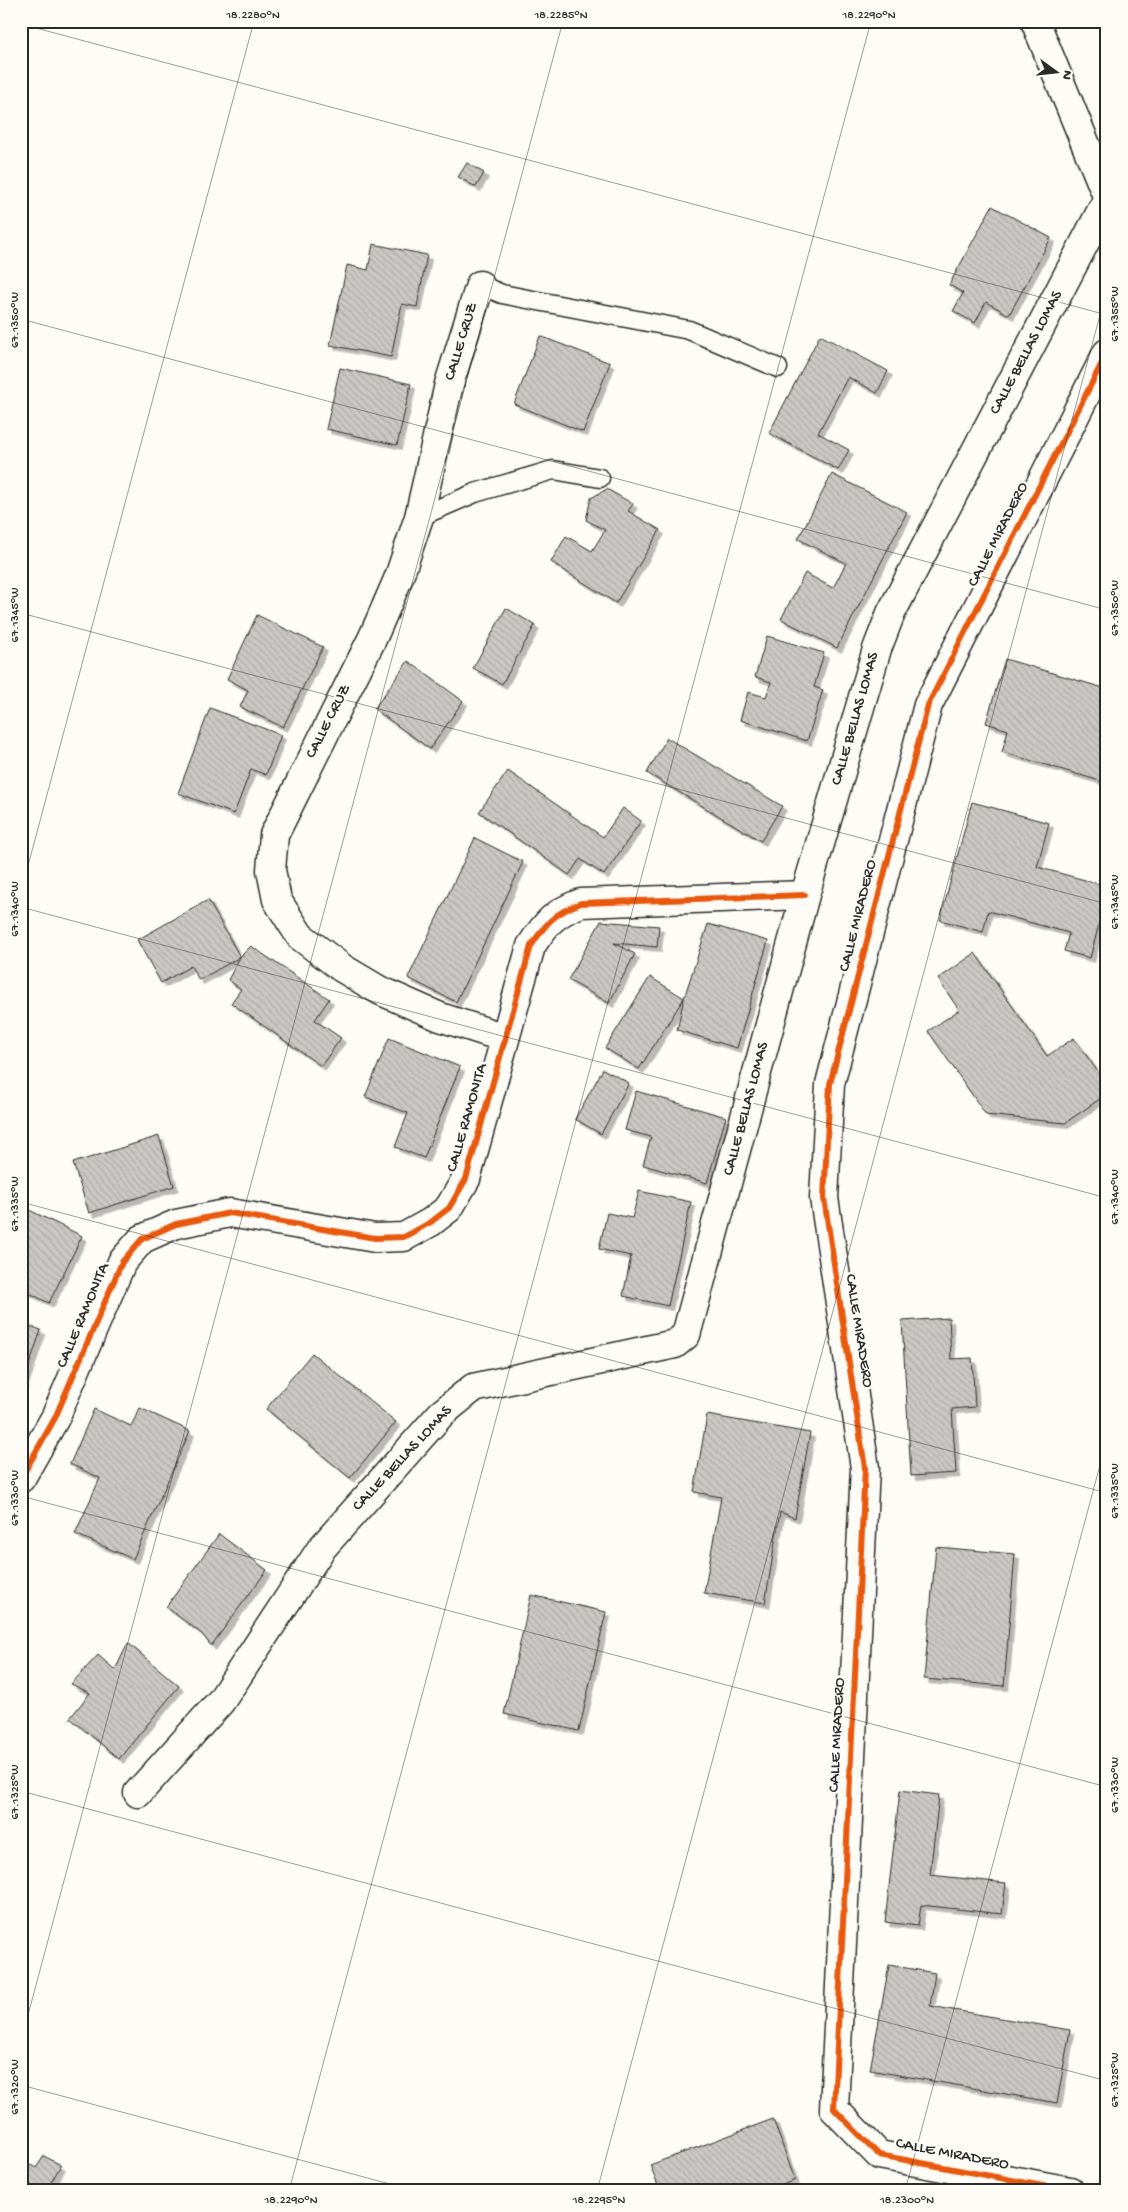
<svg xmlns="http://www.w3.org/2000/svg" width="1128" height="2212" font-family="'Gochi Hand',sans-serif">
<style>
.building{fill:url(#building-back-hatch);stroke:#2b2b2b;filter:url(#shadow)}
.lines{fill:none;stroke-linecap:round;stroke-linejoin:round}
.lane-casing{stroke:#2b2b2b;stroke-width:21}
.street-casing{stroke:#2b2b2b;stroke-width:31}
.secondary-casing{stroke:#2b2b2b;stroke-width:31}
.lane{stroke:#fdfcf7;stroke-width:18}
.street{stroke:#fdfcf7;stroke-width:28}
.secondary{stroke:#fdfcf7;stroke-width:28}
.cycleway-casing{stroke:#fdfcf7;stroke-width:9}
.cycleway{stroke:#e8590c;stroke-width:6}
.ticks{fill:none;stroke:#2b2b2b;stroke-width:1;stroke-opacity:0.45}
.labels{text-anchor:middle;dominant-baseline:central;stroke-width:5;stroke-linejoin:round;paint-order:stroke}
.street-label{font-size:16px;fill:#2b2b2b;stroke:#fdfcf7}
.neatline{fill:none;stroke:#2b2b2b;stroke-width:2}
.ticks-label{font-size:12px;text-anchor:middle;fill:#2b2b2b}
</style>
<defs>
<pattern id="building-back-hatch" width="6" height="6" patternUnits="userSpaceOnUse" patternTransform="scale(1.25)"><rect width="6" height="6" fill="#c9c8c4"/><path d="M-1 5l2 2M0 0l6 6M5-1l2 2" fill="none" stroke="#adaca9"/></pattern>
<filter id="shadow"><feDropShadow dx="4.5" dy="4.5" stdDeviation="0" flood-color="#0004"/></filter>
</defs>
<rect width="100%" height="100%" fill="#fdfcf7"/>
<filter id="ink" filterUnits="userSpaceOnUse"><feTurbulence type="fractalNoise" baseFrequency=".02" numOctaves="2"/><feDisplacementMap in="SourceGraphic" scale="10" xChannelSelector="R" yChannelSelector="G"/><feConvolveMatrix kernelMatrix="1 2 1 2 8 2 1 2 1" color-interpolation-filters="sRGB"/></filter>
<g filter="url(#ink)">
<path class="building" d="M467,163l17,10 -8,14 -18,-10z
M992,206l59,32 -42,77 -23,-13 -11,21 -22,-12 10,-18 -14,-8z
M373,244l54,11 -10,52 -15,-3 -11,53 -61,-12 17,-80 21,5z
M820,335l68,36 -11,22 -29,-16 -30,56 31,17 -11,20 -69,-37z
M540,336l70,27 -27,69 -69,-28z
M340,368l71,16 -14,61 -71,-16z
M832,474l75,38 -70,136 -56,-29 24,-46 28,15 13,-25 -48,-24z
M607,489l26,15 -5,7 32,19 -44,73 -65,-41 15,-26 26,15 13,-21 -19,-10 5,-22z
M506,608l29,17 -33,59 -29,-16z
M257,615l66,32 -40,80 -43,-20 8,-17 -21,-11z
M767,636l57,17 -10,34 9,3 -16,51 -67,-21 8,-28 18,5 5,-15 -16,-5z
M1005,659l102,30v94l-105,-31 6,-22 -22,-7z
M408,661l55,40 -33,48 -56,-40z
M210,708l71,27 -15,40 -15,-6 -17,45 -56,-21z
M667,738l115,68 -21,35 -114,-68z
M508,771l95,66 20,-29 18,13 -37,54 -24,-16 -11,16 -90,-63z
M972,802l77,21 -12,44 70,19v8l-17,64 -26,-7 5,-18 -81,-22 -5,21 -43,-12z
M475,838l48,24 -67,140 -48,-24z
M208,900l32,57 -41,23 -8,-14 -30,17 -24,-43z
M601,921l58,5 -2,21 -43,-4 21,11 -26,49 -41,-23z
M708,924l60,17 -31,107 -60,-18 7,-32z
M251,946l78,53 -14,21 26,18 -20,28 -90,-63 10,-14 -13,-9 12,-23z
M975,953l72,103 27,-18 33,47v9l-42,29 -79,-8 -58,-84 31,-21 -21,-31z
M650,977l34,21 -45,71 -34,-21z
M389,1038l71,29 -36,91 -29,-11 13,-34 -43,-16z
M603,1069l26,14 -28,51 -26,-15z
M636,1091l90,26 -19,66 -64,-18 8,-28 -26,-7z
M159,1136l15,50 -85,27 -16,-50z
M639,1191l52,11 -23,104 -45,-10 8,-40 -32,-7 8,-36 25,5z
M21,1206l61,30 -33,67 -28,-14z
M949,1318l2,41 21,-1 3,49 -23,2 4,64 -45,3 -9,-155z
M21,1323l20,7 -20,59z
M312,1353l84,69 -46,56 -84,-69z
M140,1408l50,23 -57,128 -58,-25 25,-56 -30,-14 24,-55 37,17z
M707,1415l103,18 -15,85 -15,-6 -15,91 -61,-10 17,-96 -27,-5z
M219,1534l48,36 -56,76 -9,-12 -36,-27z
M936,1547l79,7 -11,132 -80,-7z
M531,1595l75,17 -27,119 -75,-17z
M128,1643l51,43 -60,73 -49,-41 20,-25 -19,-9 27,-29 17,15z
M900,1790l39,5 -9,80 76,8 -4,31 -81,-9 -3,21 -33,-4z
M889,1965l46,8 -5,33 140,24 -13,73 -187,-33z
M773,2119l22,61 -28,11h-107l-10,-26z
M44,2156l17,9 -15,26h-25v-31l15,8z"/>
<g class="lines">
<g class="lane-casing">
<path id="lane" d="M480,285l22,9 187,36 89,38
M419,517l56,-24 78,-23 47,8"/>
</g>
<g class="street-casing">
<path id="street" d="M480,285l-31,99 -30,133 -20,60 -26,60 -99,198 -3,35 6,30 23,36 42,32 37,22 61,27 65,21
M21,1478l34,-60 67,-156 20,-23 34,-15 54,-11 145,25 29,-1 27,-15 18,-14 17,-29 65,-233c15,-23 23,-33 50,-43l224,-8
M138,1793l83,-92 100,-152 120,-135 32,-26 202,-44 11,-9 119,-440 72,-246 14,-36 216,-413
M1070,2191l-191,-36 -45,-46 31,-641 -41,-270 6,-114 98,-379 179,-352"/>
</g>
<g class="secondary-casing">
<path id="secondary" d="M1035,21l72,175"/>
</g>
<use href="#lane" class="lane"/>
<use href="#street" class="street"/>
<use href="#secondary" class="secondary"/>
<g class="cycleway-casing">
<path id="cycleway" d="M21,1478l34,-60 67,-156 20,-23 34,-15 54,-11 145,25 29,-1 27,-15 18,-14 17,-29 65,-233c15,-23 23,-33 50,-43l224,-8
M1070,2191l-191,-36 -45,-46 31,-641 -41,-270 6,-114 98,-379 179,-352"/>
</g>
<use href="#cycleway" class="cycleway"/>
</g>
</g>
<path class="ticks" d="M21,24l1086,291M21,319l1086,291M21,613l1086,291M21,892l233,-871M21,907l1086,291M21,1202l1086,291M21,1496l1086,291M21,1791l1086,290M21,2041l542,-2020M21,2085l395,106M289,2191l582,-2170M597,2191l510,-1902M905,2191l202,-752"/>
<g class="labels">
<g class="street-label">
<text transform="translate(462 342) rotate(-73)">CALLE CRUZ</text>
<text transform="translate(1027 353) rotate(-62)">CALLE BELLAS LOMAS</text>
<text transform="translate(999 535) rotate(-63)">CALLE MIRADERO</text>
<text transform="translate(856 719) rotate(-74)">CALLE BELLAS LOMAS</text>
<text transform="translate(329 722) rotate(-63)">CALLE CRUZ</text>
<text transform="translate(859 916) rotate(-76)">CALLE MIRADERO</text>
<text transform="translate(747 1109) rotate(-75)">CALLE BELLAS LOMAS</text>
<text transform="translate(468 1118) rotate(-74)">CALLE RAMONITA</text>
<text transform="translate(84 1316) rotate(-67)">CALLE RAMONITA</text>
<text transform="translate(858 1331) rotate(81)">CALLE MIRADERO</text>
<text transform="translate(403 1459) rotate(-47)">CALLE BELLAS LOMAS</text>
<text transform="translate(838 1735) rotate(-87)">CALLE MIRADERO</text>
<text transform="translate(952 2155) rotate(11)">CALLE MIRADERO</text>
</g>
</g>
<rect width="1128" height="2212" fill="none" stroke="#fdfcf7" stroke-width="55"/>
<g transform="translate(1056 72) rotate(105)" stroke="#fdfcf7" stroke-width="4" paint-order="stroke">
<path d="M0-4L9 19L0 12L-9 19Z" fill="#2b2b2b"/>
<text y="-8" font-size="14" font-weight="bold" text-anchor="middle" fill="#2b2b2b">N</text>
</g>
<rect x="28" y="28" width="1072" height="2156" class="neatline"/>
<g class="ticks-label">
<text x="253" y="18">18.2280°N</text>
<text x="561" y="18">18.2285°N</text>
<text x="869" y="18">18.2290°N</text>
<text transform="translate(1114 314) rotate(-90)" y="4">67.1355°W</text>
<text transform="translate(14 320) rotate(-90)" y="4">67.1350°W</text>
<text transform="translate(1114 608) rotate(-90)" y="4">67.1350°W</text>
<text transform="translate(14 615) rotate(-90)" y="4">67.1345°W</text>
<text transform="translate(1114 902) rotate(-90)" y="4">67.1345°W</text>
<text transform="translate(14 909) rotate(-90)" y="4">67.1340°W</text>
<text transform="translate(1114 1197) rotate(-90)" y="4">67.1340°W</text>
<text transform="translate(14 1204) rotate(-90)" y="4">67.1335°W</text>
<text transform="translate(1114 1491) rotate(-90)" y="4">67.1335°W</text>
<text transform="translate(14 1498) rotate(-90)" y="4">67.1330°W</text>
<text transform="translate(1114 1785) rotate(-90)" y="4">67.1330°W</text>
<text transform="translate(14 1792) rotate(-90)" y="4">67.1325°W</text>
<text transform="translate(1114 2080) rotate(-90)" y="4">67.1325°W</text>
<text transform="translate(14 2087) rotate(-90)" y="4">67.1320°W</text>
<text x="291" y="2203">18.2290°N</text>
<text x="599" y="2203">18.2295°N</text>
<text x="907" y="2203">18.2300°N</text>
</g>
</svg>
